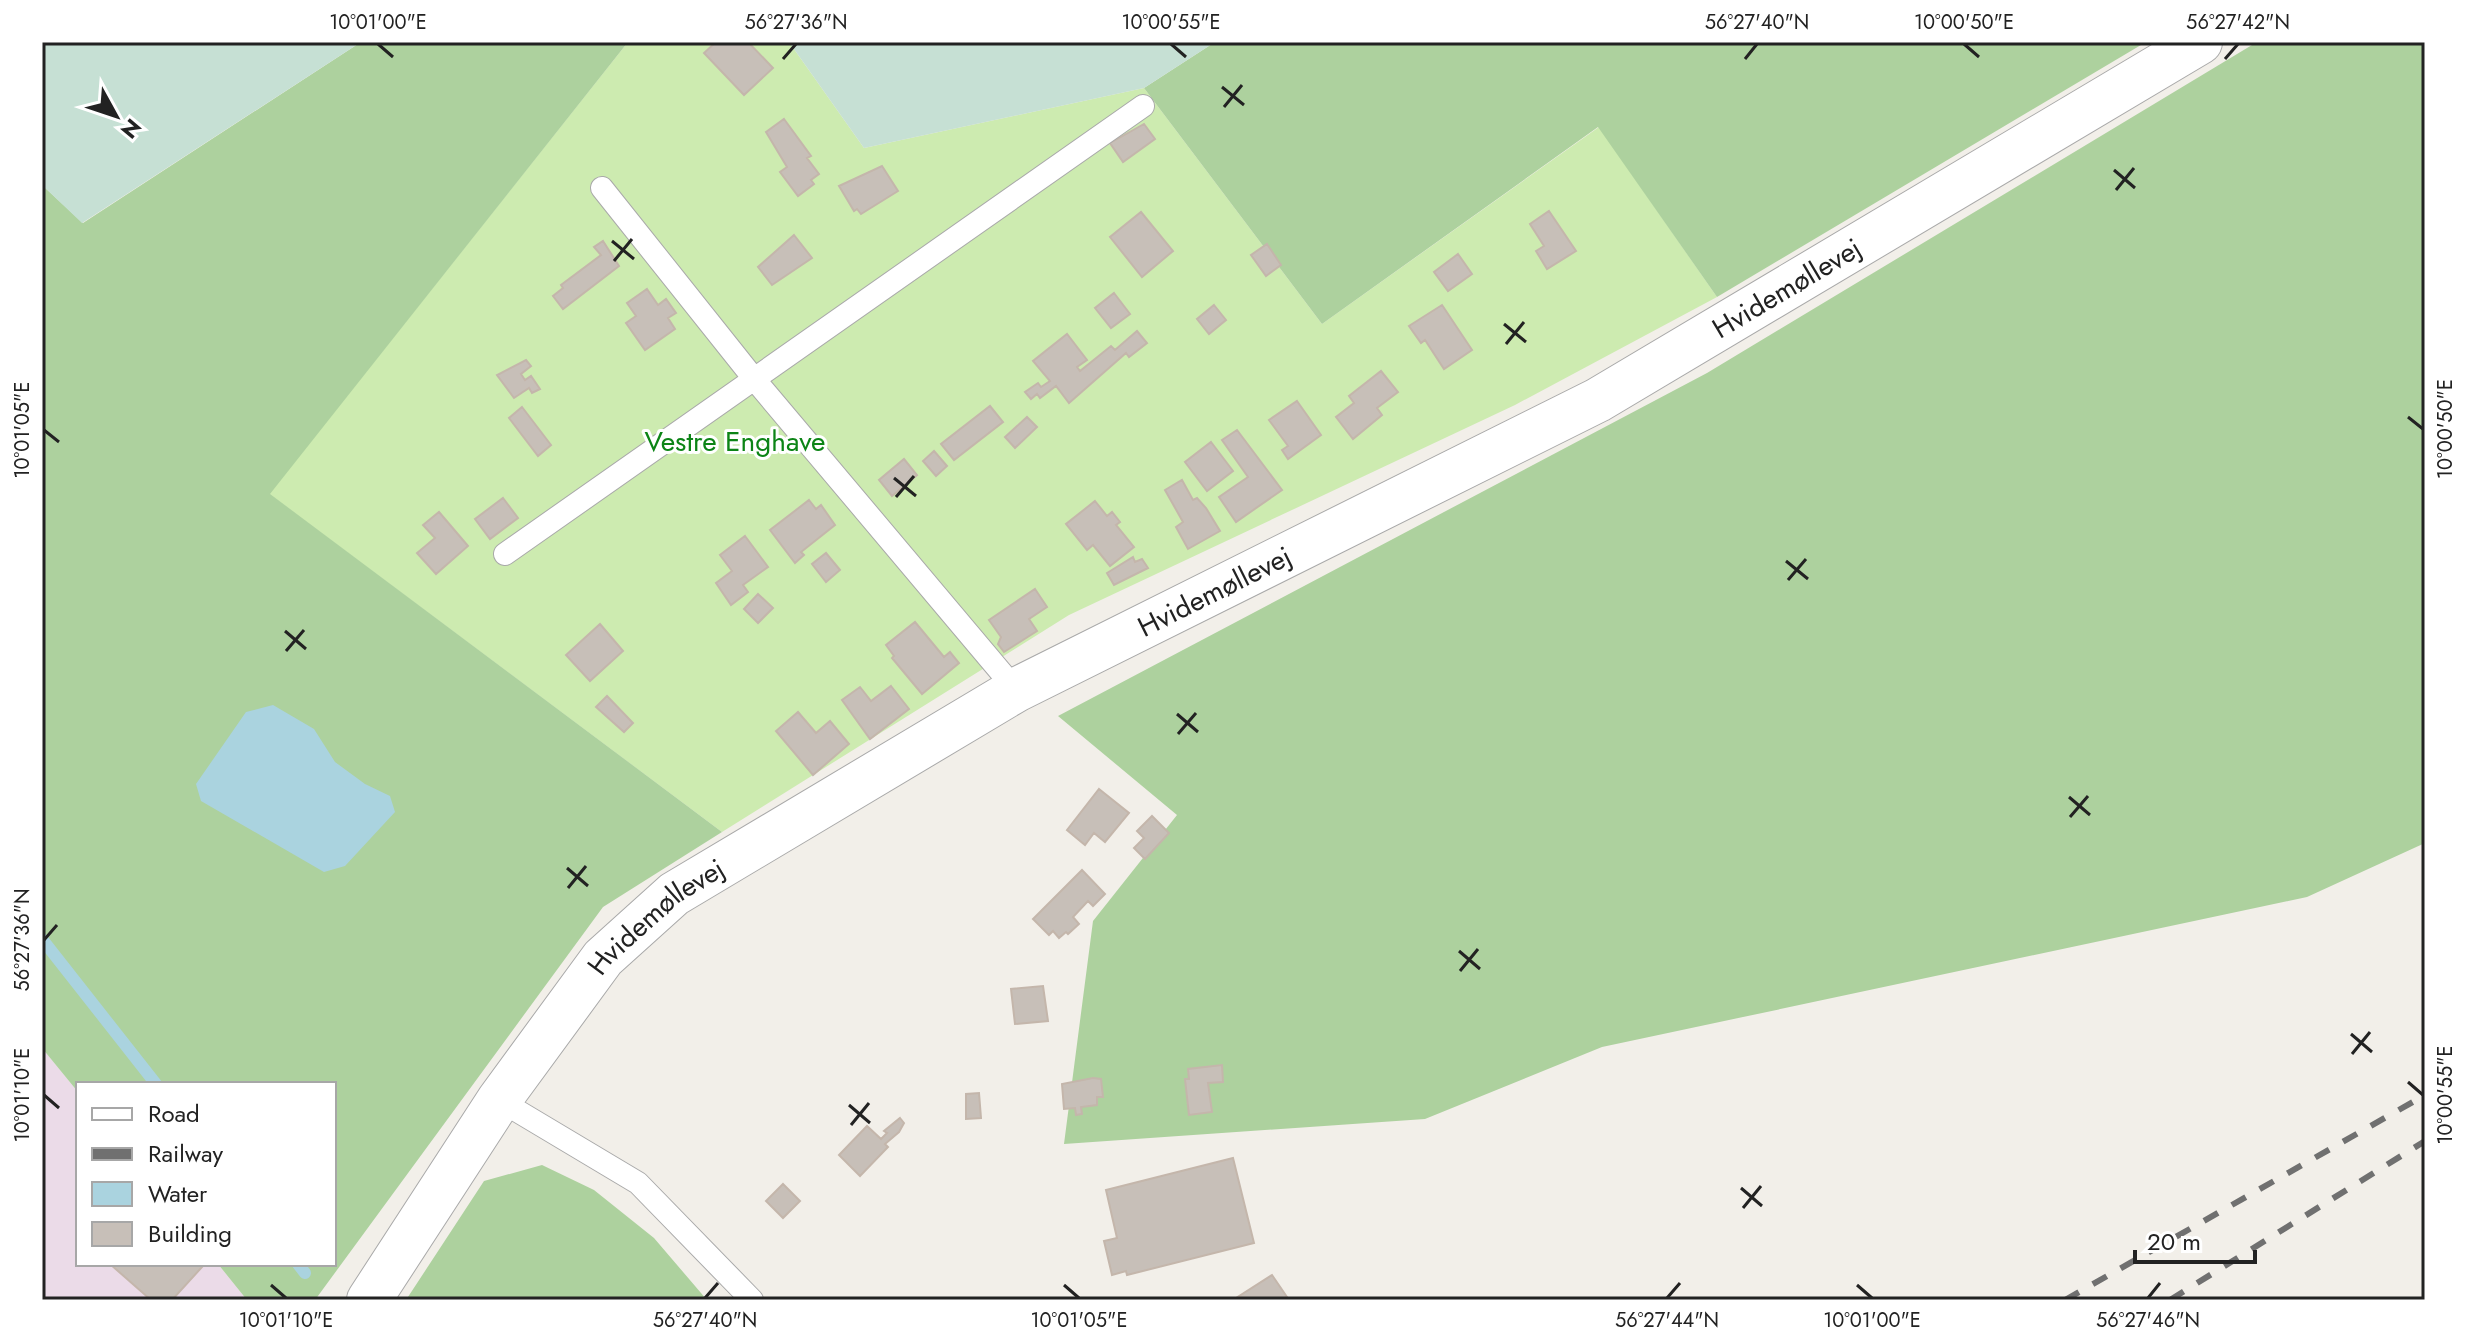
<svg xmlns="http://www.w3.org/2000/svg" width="2467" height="1342" font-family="Jost,sans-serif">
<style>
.industrial{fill:#ebdbe8}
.grass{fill:#cdebb0}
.forest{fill:#add19e}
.wetland{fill:#c6e0d4}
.water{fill:#aad3df}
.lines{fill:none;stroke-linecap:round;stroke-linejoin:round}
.stream{stroke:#aad3df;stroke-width:12}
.building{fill:#c7bfb8;stroke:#c4b6ab;stroke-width:2}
.service-casing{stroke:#a9a9a9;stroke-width:24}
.minor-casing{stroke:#a9a9a9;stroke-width:46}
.service{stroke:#fff;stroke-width:22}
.minor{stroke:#fff;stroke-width:44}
.rail{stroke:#707070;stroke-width:6;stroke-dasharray:16 16;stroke-linecap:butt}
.ticks{fill:none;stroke:#222;stroke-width:3}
.labels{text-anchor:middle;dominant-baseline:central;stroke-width:6;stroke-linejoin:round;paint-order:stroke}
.street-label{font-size:28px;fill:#222;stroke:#fff}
.park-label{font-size:28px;fill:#0c8416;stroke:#fff}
.neatline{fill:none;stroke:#222;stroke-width:3}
.ticks-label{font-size:20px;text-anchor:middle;fill:#222}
</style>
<rect width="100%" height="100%" fill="#f2efe9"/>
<path class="industrial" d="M42,1048l36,44v172h140l29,36h-205z"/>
<path class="grass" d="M628,42h161l75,106 280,-60 178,236 277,-197 118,170 -202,108 -446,210 -347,217 -453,-338z"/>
<path class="forest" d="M361,42h267l-358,452 452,338 -119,75 -288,393h-68l-29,-36h116v-180h-256v8l-36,-44v-863l41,38z
M1215,42h931l-429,255 -119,-170 -276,197 -178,-236z
M2257,42h168v801l-118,54 -705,150 -177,72 -361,25 29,-223 84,-106 -119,-99 649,-343z
M542,1165l52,25 60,48 53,62h-301l78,-119z"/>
<path class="wetland" d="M42,42h319l-279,181 -40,-38z
M789,42h426l-71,46 -280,60z"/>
<path class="water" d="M273,705l41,24 21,33 30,22 25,12 5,16 -50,54 -21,6 -123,-71 -5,-17 50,-72z"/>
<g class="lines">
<path class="stream" d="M42,939l114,145
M298,1264l7,9"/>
</g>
<path class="building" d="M716,42h32l25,26 -29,27 -40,-42z
M784,119l27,37 -4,2 12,16 -8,6 3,4 -16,12 -18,-24 7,-5 -21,-35z
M1144,124l11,15 -32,23 -13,-19z
M882,166l16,25 -37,23 -4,-5 -3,2 -15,-25z
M1549,211l27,40 -29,18 -11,-18 8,-5 -14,-22z
M1141,212l32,39 -31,26 -32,-40z
M794,235l18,23 -40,27 -14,-18z
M603,241l16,25 -56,43 -10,-13 10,-8 -2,-3 40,-30 -7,-8z
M1267,244l14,21 -15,11 -15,-21z
M1458,254l14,20 -24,17 -14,-19z
M647,289l11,16 8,-6 10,14 -8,5 7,11 -30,21 -19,-27 10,-7 -9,-13z
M1114,293l16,21 -19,14 -16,-20z
M1214,305l12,15 -17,14 -12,-15z
M1442,305l30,45 -28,19 -19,-29 -4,3 -12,-17z
M1137,331l10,12 -18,14 -3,-4 -57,50 -13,-17 -16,12 -3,-4 -6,5 -6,-7 13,-9 3,4 9,-6 -17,-20 34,-27 20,26 -10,7 3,4 31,-25 4,4z
M526,360l5,6 -10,8 4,6 6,-4 9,13 -8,4 -3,-5 -15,10 -17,-23z
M1381,371l17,21 -21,16 5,7 -29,24 -17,-22 18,-14 -5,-7z
M1297,401l24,34 -33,24 -6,-9 6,-4 -19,-26z
M990,406l13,16 -49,38 -13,-16z
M522,407l29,38 -13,11 -29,-38z
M1027,417l10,10 -22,21 -10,-11z
M1237,430l45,60 -46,32 -17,-25 29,-20 -26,-37z
M1211,442l22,29 -26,20 -22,-29z
M934,451l13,15 -11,10 -13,-15z
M904,459l13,16 -25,21 -13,-16z
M1182,480l11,20 4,-2 9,10 14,23 -32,18 -12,-22 7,-5 -18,-32z
M503,498l15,20 -28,21 -15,-20z
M809,500l7,9 5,-4 14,20 -34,27 3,3 -9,8 -25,-33z
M1095,501l12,15 5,-4 8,10 -4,3 18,22 -24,19 -17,-21 -6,5 -21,-26z
M439,512l29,34 -32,28 -19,-21 18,-15 -12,-13z
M745,536l23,31 -25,18 5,7 -17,13 -15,-22 16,-12 -12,-16z
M826,553l14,17 -14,12 -14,-18z
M1133,557l2,5 7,-3 6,9 -34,17 -7,-12z
M1035,589l12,18 -18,12 8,12 -33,21 -6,-8 3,-7 -12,-17z
M758,594l15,14 -15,15 -14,-14z
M915,622l29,35 6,-5 9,11 -37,31 -30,-36 2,-2 -8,-11z
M600,624l23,27 -33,30 -24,-26z
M891,686l18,23 -39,30 -28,-39 18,-13 11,14z
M607,696l26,27 -9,9 -28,-25z
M798,712l18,21 14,-12 19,23 -36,31 -37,-44z
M1099,789l30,24 -24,29 -11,-9 -9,12 -18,-15z
M1152,816l17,17 -24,26 -11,-11 10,-10 -7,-7z
M1082,870l23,24 -12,12 -5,-5 -15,16 6,7 -11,10 -2,-2 -7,6 -6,-7 -4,4 -16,-16z
M1043,986l5,35 -33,3 -4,-35z
M1222,1065l1,17 -15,1 4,29 -23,3 -4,-36h4l-1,-10z
M1093,1078l8,1 2,18h-6v8l-16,2 1,7 -6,1 -1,-7 -11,1 -2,-25z
M979,1093l2,25 -15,1v-25z
M900,1118l4,5 -5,9 -14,12 3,3 -28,29 -21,-21 28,-29 14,13 6,-6 -3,-2z
M1233,1158l21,85 -127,32 -1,-4 -14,4 -8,-34 13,-3 -11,-48z
M783,1184l17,17 -17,17 -17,-17z
M110,1264h89l3,3 -30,33h-21z
M1272,1275l17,25h-56z"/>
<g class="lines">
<g class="service-casing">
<path id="service" d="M602,188l153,192 261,310
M505,554l638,-448
M499,1100l139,83 114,117"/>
</g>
<g class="minor-casing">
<g id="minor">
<path id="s1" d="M369,1300l130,-200 104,-142 71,-64 342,-204 582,-290 602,-358"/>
</g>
</g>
<use href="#service" class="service"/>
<use href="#minor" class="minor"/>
<path class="rail" d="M2065,1300l360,-205
M2170,1300l255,-159"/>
</g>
<path class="ticks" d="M378,44l15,13M1171,44l15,13M1964,44l15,13M783,59l13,-15M1745,59l12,-15M2225,59l13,-15M1222,87l22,18M1224,107l18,-22M2114,170l21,18M2116,190l18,-22M612,241l22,18M614,261l18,-22M1504,324l22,18M1506,344l18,-22M2408,417l15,12M44,430l15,12M894,478l22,18M896,497l18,-21M1786,561l22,18M1788,580l18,-21M285,631l21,18M286,651l18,-21M1177,714l21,18M1178,734l18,-21M2069,797l21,18M2070,817l18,-21M567,868l21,18M568,888l18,-22M44,940l13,-15M1459,951l21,18M1460,971l18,-22M2351,1034l21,18M2352,1054l18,-22M2408,1082l15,13M44,1095l15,13M849,1105l21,18M851,1125l18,-22M1741,1188l21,18M1743,1208l18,-22M271,1285l15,13M1064,1285l15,13M1857,1285l15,13M705,1298l13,-15M1667,1298l13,-15M2148,1298l12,-15"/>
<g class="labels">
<g class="street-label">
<text stroke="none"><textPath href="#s1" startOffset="1778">Hvidemøllevej</textPath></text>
<text stroke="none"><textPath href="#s1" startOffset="1130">Hvidemøllevej</textPath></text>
<text stroke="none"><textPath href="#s1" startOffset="482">Hvidemøllevej</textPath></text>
</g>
<g class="park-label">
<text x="735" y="441">Vestre Enghave</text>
</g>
</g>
<rect width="2467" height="1342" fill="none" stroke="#ffffff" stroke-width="88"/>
<rect x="76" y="1082" width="260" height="184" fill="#ffffff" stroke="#a7a7a7" stroke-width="2"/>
<rect x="92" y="1108" width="40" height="12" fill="#ffffff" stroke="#a7a7a7" stroke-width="2"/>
<text x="148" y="1122" font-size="24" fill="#222222">Road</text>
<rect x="92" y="1148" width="40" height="12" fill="#707070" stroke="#a7a7a7" stroke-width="2"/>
<text x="148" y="1162" font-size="24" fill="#222222">Railway</text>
<rect x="92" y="1182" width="40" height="24" fill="#aad3df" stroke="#a7a7a7" stroke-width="2"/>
<text x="148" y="1202" font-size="24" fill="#222222">Water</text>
<rect x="92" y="1222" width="40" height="24" fill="#c7bfb8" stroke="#a7a7a7" stroke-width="2"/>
<text x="148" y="1242" font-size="24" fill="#222222">Building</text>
<g transform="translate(116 116) rotate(130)" stroke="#ffffff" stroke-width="6" paint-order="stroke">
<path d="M0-6L14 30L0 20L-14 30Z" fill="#222222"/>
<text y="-12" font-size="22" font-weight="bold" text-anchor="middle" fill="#222222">N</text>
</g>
<path d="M2135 1250v12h120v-12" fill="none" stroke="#222222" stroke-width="4"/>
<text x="2147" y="1250" font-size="24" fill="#222222" stroke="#ffffff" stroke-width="6" paint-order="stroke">20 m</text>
<rect x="44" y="44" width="2379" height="1254" class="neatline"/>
<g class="ticks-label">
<text x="378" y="29">10°01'00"E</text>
<text x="796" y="29">56°27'36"N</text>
<text x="1171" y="29">10°00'55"E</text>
<text x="1757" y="29">56°27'40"N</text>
<text x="1964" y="29">10°00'50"E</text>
<text x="2238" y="29">56°27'42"N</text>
<text transform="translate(2445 429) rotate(-90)" y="7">10°00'50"E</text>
<text transform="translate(22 430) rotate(-90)" y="7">10°01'05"E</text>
<text transform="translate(22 940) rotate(-90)" y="7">56°27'36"N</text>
<text transform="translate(2445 1095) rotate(-90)" y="7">10°00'55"E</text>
<text transform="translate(22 1095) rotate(-90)" y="7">10°01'10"E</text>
<text x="286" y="1327">10°01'10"E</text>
<text x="705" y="1327">56°27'40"N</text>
<text x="1079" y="1327">10°01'05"E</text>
<text x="1667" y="1327">56°27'44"N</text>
<text x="1872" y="1327">10°01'00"E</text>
<text x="2148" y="1327">56°27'46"N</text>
</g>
</svg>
